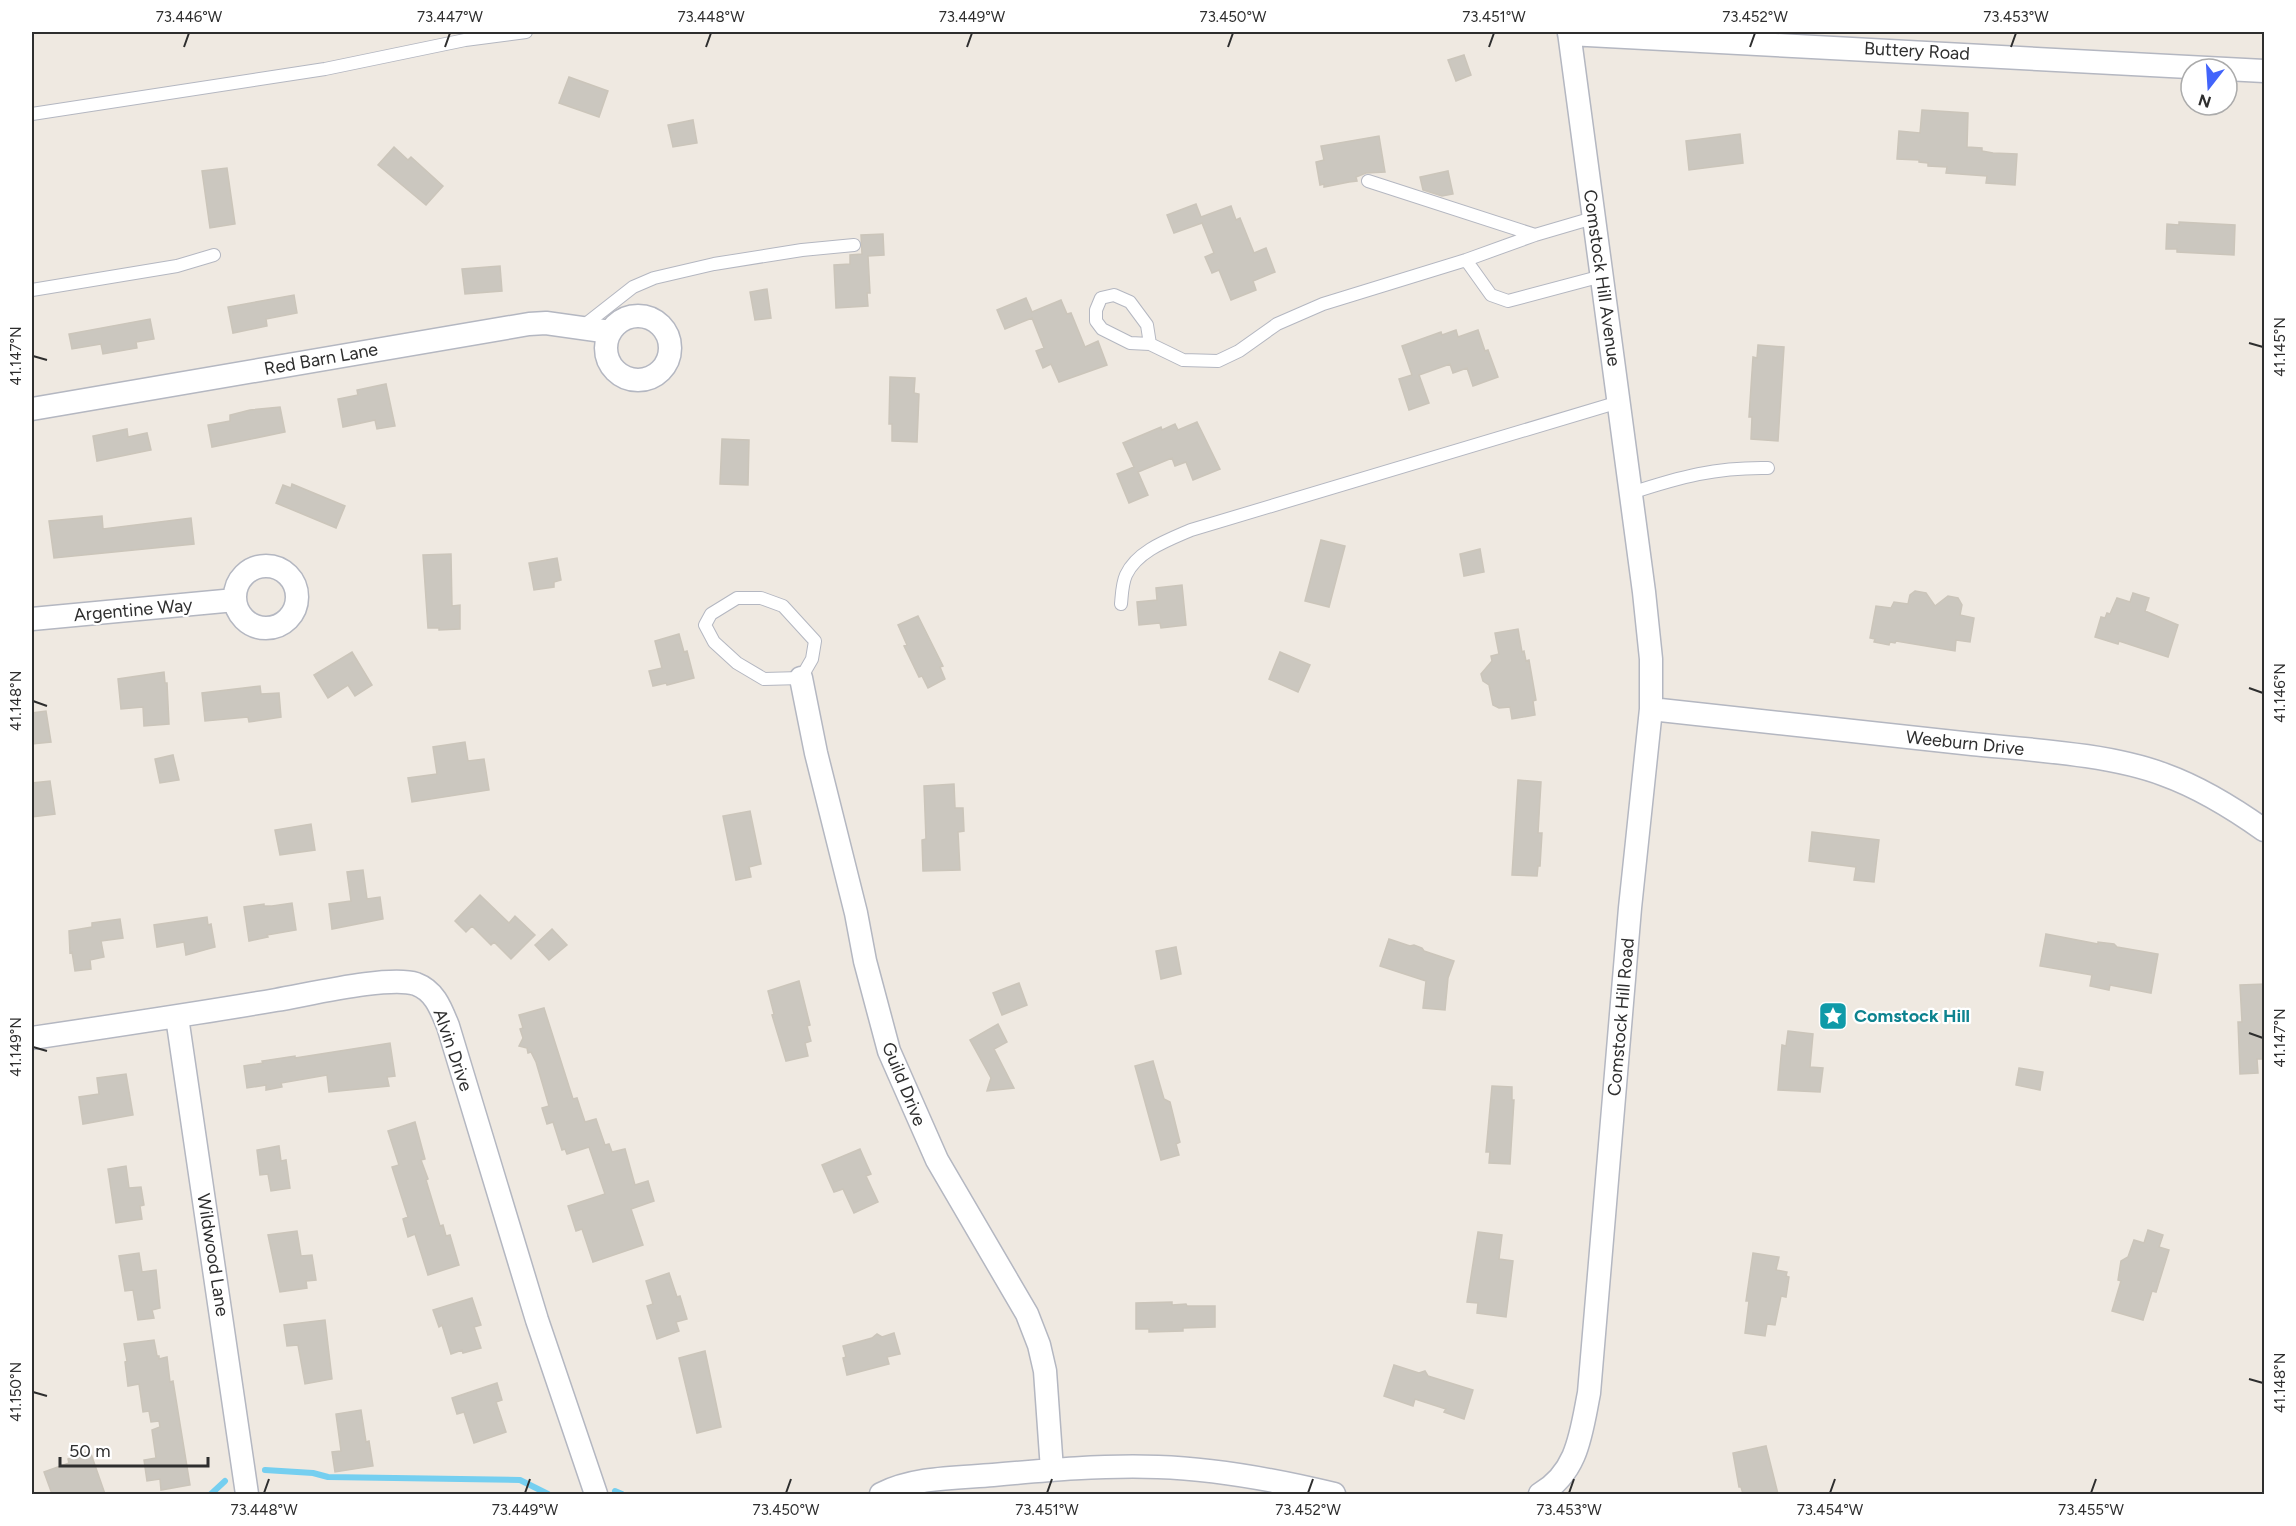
<svg xmlns="http://www.w3.org/2000/svg" width="2296" height="1526" font-family="Figtree,sans-serif">
<style>
.lines{fill:none;stroke-linecap:round;stroke-linejoin:round}
.stream{stroke:#75cff0;stroke-width:6}
.building{fill:#cbc7bf;stroke:#cbc5ba;stroke-width:1.5}
.lane-casing{stroke:#b4b7c1;stroke-width:14}
.street-casing{stroke:#b4b7c1;stroke-width:25}
.lane{stroke:#fff;stroke-width:12}
.street{stroke:#fff;stroke-width:22}
.ticks{fill:none;stroke:#2e2e2e;stroke-width:2}
.labels{text-anchor:middle;dominant-baseline:central;stroke-width:4.5;stroke-linejoin:round;paint-order:stroke}
.street-label{font-size:18px;fill:#2e2e2e;stroke:#fff}
.culture-label{font-size:18px;font-weight:bold;fill:#0d838f;stroke:#fff;text-anchor:start}
.neatline{fill:none;stroke:#2e2e2e;stroke-width:2}
.ticks-label{font-size:15px;text-anchor:middle;fill:#2e2e2e}
</style>
<rect width="100%" height="100%" fill="#efe9e1"/>
<g class="lines">
<path class="stream" d="M265,1470l48,3 15,4 192,3 28,14
M615,1491l7,3
M211,1494l14,-13"/>
</g>
<path class="building" d="M1464,55l7,20 -15,6 -8,-21z
M569,77l39,14 -9,26 -40,-14z
M1922,110l46,3 -1,34 15,1v3l11,2 24,1 -2,31 -29,-2 1,-7 -41,-3 1,-6 -19,-1v-3l-9,-1v-2l-22,-1 2,-28 21,2z
M693,120l4,23 -24,4 -5,-22z
M1740,134l3,29 -54,7 -3,-29z
M1379,136l6,36 -19,1 -10,4 1,4 -8,1 -25,5v-3l-4,1 -4,-23 8,-2 -3,-14z
M394,147l14,13 3,-3 32,29 -17,19 -48,-40z
M227,168l8,56 -25,4 -8,-57z
M1448,171l5,23 -11,2 -19,-6 -3,-13z
M1196,204l5,13 30,-11 5,14 4,-2 14,35 12,-5 9,24 -22,9 3,9 -25,10 -12,-30 -7,3 -7,-16 9,-4 -12,-30 -28,10 -7,-18z
M2179,222l56,3 -1,30 -57,-3v-3h-11l1,-25 12,1z
M883,234l1,21 -16,1 2,37h-3l1,13 -32,2 -2,-43 16,-1v-9l12,-1 -1,-19z
M500,266l2,25 -37,3 -3,-25z
M767,289l4,29 -16,2 -5,-28z
M294,295l3,18 -31,6 1,7 -34,7 -5,-26z
M1026,298l6,14 29,-12 6,14 4,-1 14,34 13,-6 9,24 -48,17 -8,-18 -8,4 -7,-17 8,-3 -12,-30 -27,11 -8,-19z
M150,319l4,20 -18,3 1,6 -34,6 -2,-10 -29,5 -3,-15z
M1456,330l2,7 20,-7 7,21 3,-1 10,27 -25,9 -6,-18 -14,5 -3,-9 -31,11 10,28 -20,7 -10,-31 13,-4 -10,-29 39,-14 1,3z
M1758,345l26,2 -6,94 -27,-2 1,-22h-3l4,-60 4,1z
M890,377l25,1 -1,15 5,1 -2,48 -25,-1v-17h-3z
M386,384l9,42 -18,3 -2,-9 -32,7 -5,-28 20,-4 -1,-5z
M280,407l5,25 -73,15 -4,-22 22,-4v-6l20,-5z
M1197,422l23,47 -27,11 -7,-18 -11,4 -3,-8 -34,14 10,23 -19,8 -12,-29 17,-7 -11,-24 38,-16 1,3 13,-6 3,6z
M127,429l1,8 19,-4 4,17 -54,11 -4,-25z
M722,439l27,1 -1,45 -28,-1z
M292,484l53,22 -9,22 -60,-25 7,-18 8,3z
M102,516l1,13 88,-11 3,26 -140,14 -5,-37z
M1321,540l24,6 -16,61 -24,-6z
M1480,549l4,23 -20,4 -4,-22z
M451,554l1,52 8,-1v24l-21,1v-2h-11l-5,-73z
M557,558l4,22 -7,2v5l-20,3 -5,-27z
M1182,585l4,40 -25,3 -1,-5 -21,2 -2,-23 20,-2 -1,-12z
M1915,591l11,2 9,13 13,-10 10,2 4,7 -2,10 14,3 -4,24 -14,-2 -1,11 -59,-10 -1,2 -5,-1 -1,3 -15,-3 1,-3 -5,-1 6,-32 15,2 3,-6 14,2 2,-9z
M2133,593l16,5 -4,13 33,14 -10,32 -49,-16 -1,3 -23,-7 6,-20 4,1 2,-5 3,1 7,-16 13,4z
M918,616l25,50 -3,1 5,12 -17,9 -6,-12 -3,1 -15,-31 3,-1 -9,-20z
M1518,629l4,23 2,-1 2,10 3,-1 7,40 -3,1 2,14 -23,4 -2,-12 -11,1 -6,-3 -4,-20 -6,-4 -2,-7 11,-13 -1,-5 8,-2 -4,-21z
M679,634l5,18 3,-1 7,27 -27,7 -1,-2 -13,3 -4,-15 13,-3 -7,-27z
M352,652l20,33 -17,11 -7,-11 -20,13 -14,-23z
M1280,652l30,13 -12,27 -29,-13z
M164,672l1,11h2l2,41 -25,2 -1,-19 -22,2 -3,-30z
M260,686l1,8 18,-1 2,24 -32,5 -1,-5 -43,4 -3,-28z
M46,711l5,31 -19,2v-31z
M465,742l3,19 16,-2 5,31 -77,12 -4,-24 29,-4 -4,-27z
M173,755l6,25 -19,3 -5,-24z
M1518,780l23,2 -3,51h4l-2,33h-2l-1,10 -25,-1z
M50,781l5,33 -23,3v-34z
M954,784l1,24h8l1,23 -6,1 2,38 -37,1 -1,-31 4,-1 -2,-53z
M750,811l11,53 -12,3 2,10 -15,3 -13,-64z
M311,824l4,26 -35,5 -5,-25z
M1812,832l67,8 -5,42 -20,-2 2,-13 -47,-6z
M363,870l4,29 13,-2 3,22 -51,10 -3,-25 22,-3 -4,-29z
M480,895l29,28 6,-7 20,19 -24,24 -17,-17 -3,3 -19,-19 -6,6 -11,-11z
M292,903l4,27 -29,5 1,2 -19,4 -5,-34 20,-3v2h8z
M207,917l1,8 3,-1 4,23 -29,8 -2,-13 -27,5 -3,-22z
M120,919l3,19 -22,3 3,16 -14,3 1,9 -16,2 -3,-19 -2,1 -1,-22 23,-4v-4z
M552,929l15,16 -18,15 -14,-15z
M2046,934l52,10v-2l16,2 3,3 41,7 -7,39 -41,-8 -1,5 -19,-4 2,-11 -52,-9z
M1389,939l21,7 4,-1 8,3 2,3 30,10 -6,17 -3,32 -22,-2 3,-27 -46,-15z
M1176,947l5,27 -20,5 -5,-28z
M799,981l11,44 -3,1 4,15 -6,2 3,13 -22,5 -14,-46 2,-1 -6,-23z
M1019,983l8,22 -25,10 -9,-22z
M2265,984v75h-8l1,14 -18,1 -2,-52h4l-2,-37z
M544,1008l29,91 4,-1 8,24 11,-3 9,26 4,-1 3,8 13,-3 10,36 13,-4 6,20 -23,8 12,36 -50,17 -11,-33 -6,2 -8,-25 37,-12 -16,-47 -22,7 -2,-5 -3,1 -9,-28 -6,2 -5,-16 7,-2 -13,-44 -5,-10 -3,1 -1,-5 -8,-2 4,-8 -3,-9 3,-1 -4,-13z
M998,1024l9,18 -13,7 20,39 -27,3 4,-13 -21,-38z
M1788,1031l25,3 -3,33 13,1 -3,24 -42,-2 4,-45 4,1z
M390,1043l5,33 -8,1 2,9 -60,6 -2,-17 -46,8 1,4 -16,3v-5l-19,3 -3,-22 19,-3 -1,-2 33,-5v2z
M1153,1061l11,38 6,3 10,40 -4,2 3,11 -18,5 -26,-94z
M2019,1068l24,4 -3,18 -24,-5z
M126,1074l7,41 -50,9 -4,-27 20,-3 -2,-16z
M1492,1086l20,1v13h2l-4,64 -21,-1 1,-11h-4z
M415,1122l10,37 -4,1 7,19 -2,1 14,46 3,-1 3,11 4,-1 9,30 -31,10 -13,-41 -7,3 -5,-18 5,-2 -16,-50 7,-2 -11,-34z
M279,1146l2,15 5,-1 4,28 -19,3 -3,-17 -8,1 -3,-25z
M860,1149l11,25 -5,2 12,26 -24,11 -11,-24 -9,3 -12,-27z
M126,1166l3,22 12,-1 3,18 -4,1 2,13 -26,4 -8,-54z
M2148,1230l15,5 -4,12 10,3 -13,42 -4,-1 -9,29 -31,-9 9,-30 -3,-1 3,-19 7,-4 6,-17 10,3z
M297,1231l4,25 11,-1 4,25 -10,1 1,7 -27,4 -12,-57z
M1478,1232l24,3 -3,24 14,2 -7,56 -29,-4 1,-10 -11,-1z
M139,1253l3,19 14,-2 4,38 -8,2 2,8 -16,2 -5,-30 -8,1 -6,-35z
M1753,1253l26,4 -3,13 11,2 -1,4 3,1 -3,20 -5,-1 -6,29 -8,-1 -2,12 -20,-3 4,-32h-3z
M669,1273l8,24 3,-1 7,23 -11,3 3,9 -22,8 -10,-33 6,-2 -7,-23z
M472,1298l9,27 -7,2 7,21 -18,5 -1,-3 -11,4 -9,-29 -3,2 -6,-17z
M1172,1302v3l14,-1 1,2h28v21l-32,1v3l-34,1v-3h-13v-26z
M325,1320l7,59 -27,5 -7,-39 -11,1 -3,-21z
M894,1333l6,21 -13,3 2,7 -42,11 -4,-17 3,-1 -3,-11 29,-8 5,-4 5,3z
M154,1340l3,16h2v3l8,-2 3,25 3,-1 17,104 -29,5 -1,-11 -13,2 -3,-21 12,-2 -4,-28 8,-3 -1,-6 -8,1 -2,-11 -6,1 -4,-28 -11,2 -3,-24 2,-1 -3,-17z
M705,1351l16,76 -24,6 -18,-75z
M1394,1365l25,8 6,-2 3,5 45,14 -9,29 -20,-7 2,-3 -31,-10 -2,7 -29,-10z
M497,1383l5,17 -6,2 10,30 -32,11 -10,-31 -7,2 -5,-16z
M361,1410l5,32 3,-1 4,25 -38,6 -3,-20 9,-1 -5,-37z
M1766,1446l12,48h-35l-2,-7h-2l-6,-34z
M90,1451l15,43h-53l-8,-22 25,-9 -1,-4z"/>
<g class="lines">
<g class="lane-casing">
<path id="lane" d="M32,114l293,-45 140,-29 61,-8
M1368,181l167,54
M1466,260l25,35 17,6 94,-25
M32,290l145,-24 37,-11
M582,327l51,-40 21,-9 60,-14 88,-14 52,-5
M1150,344l-3,-19 -17,-23 -16,-7 -13,3 -5,12v11l6,8 28,14 20,1 33,16 35,1 21,-10 38,-27 46,-20 143,-44 69,-25 58,-17
M1631,493c49,-16 85,-26 137,-25
M737,598h24l22,8 32,35 -3,18 -11,19 -37,1 -27,-16 -23,-21 -9,-17 6,-11z
M1121,604c1,-10 1,-20 5,-29 11,-24 42,-35 65,-45l428,-128"/>
</g>
<g class="street-casing">
<path id="street" d="M1569,34l695,37
M606 348a32 32 0 1 1 64 0a32 32 0 1 1-64 0Z
M32,409l497,-85 17,-1 64,9
M235 597a31 31 0 1 1 62 0a31 31 0 1 1-62 0Z
M32,619l203,-19
M801,678l15,75 40,160 9,48 24,90 48,109 90,154 12,31 6,26 7,99
M1651,709c107,12 214,23 321,35 59,6 138,10 193,31 36,13 68,33 99,55
M177,1017l70,477
M32,1038c81,-12 162,-24 244,-38 31,-5 113,-25 140,-16 19,7 25,25 32,42l89,294 59,174
M881,1494c34,-17 75,-16 112,-19 55,-5 110,-10 165,-8 59,2 118,13 176,27
M1540,1494c38,-22 41,-61 49,-101l41,-485 21,-199v-50l-7,-67 -75,-560"/>
</g>
<use href="#lane" class="lane"/>
<use href="#street" class="street"/>
</g>
<path class="ticks" d="M184,47l5,-14M445,47l5,-14M706,47l5,-14M967,47l5,-14M1228,47l5,-14M1489,47l5,-14M1750,47l5,-14M2011,47l5,-14M2249,343l14,4M33,356l14,4M2249,688l14,5M33,701l14,5M2249,1033l14,5M33,1047l14,4M2249,1379l14,4M33,1392l14,4M264,1493l5,-14M525,1493l5,-14M786,1493l5,-14M1047,1493l5,-14M1308,1493l5,-14M1569,1493l5,-14M1830,1493l5,-14M2091,1493l5,-14"/>
<defs>
<g id="sight-square" transform="scale(1.5)"><rect x="-9" y="-9" width="18" height="18" rx="4" fill="#0f9aa8" stroke="#fff"/><path d="M0-6L1.8-2.2L6-1.7L2.9 1.2L3.7 5.4L0 3.3L-3.7 5.4L-2.9 1.2L-6-1.7L-1.8-2.2Z" fill="#fff"/></g>
</defs>
<g fill-rule="evenodd">
<use href="#sight-square" x="1833" y="1016"/>
</g>
<g class="labels">
<g class="street-label">
<text transform="translate(1917 51) rotate(3)">Buttery Road</text>
<text transform="translate(1602 278) rotate(82)">Comstock Hill Avenue</text>
<text transform="translate(321 359) rotate(-10)">Red Barn Lane</text>
<text transform="translate(133 610) rotate(-5)">Argentine Way</text>
<text transform="translate(1965 743) rotate(6)">Weeburn Drive</text>
<text transform="translate(1621 1017) rotate(-85)">Comstock Hill Road</text>
<text transform="translate(453 1050) rotate(71)">Alvin Drive</text>
<text transform="translate(904 1084) rotate(68)">Guild Drive</text>
<text transform="translate(213 1255) rotate(81)">Wildwood Lane</text>
</g>
<g class="culture-label">
<text x="1854" y="1016">Comstock Hill</text>
</g>
</g>
<rect width="2296" height="1526" fill="none" stroke="#ffffff" stroke-width="66"/>
<g transform="translate(2209 87) rotate(197)"><circle r="28" fill="#ffffff" stroke="#ababab" stroke-width="1.5"/>
<path d="M0-4.5L10 22L0 15L-10 22Z" fill="#4264fb"/>
<text y="-9" font-size="16" font-weight="bold" text-anchor="middle" fill="#2e2e2e">N</text>
</g>
<path d="M60 1457v9h148v-9" fill="none" stroke="#2e2e2e" stroke-width="3"/>
<text x="69" y="1457" font-size="18" fill="#2e2e2e" stroke="#ffffff" stroke-width="4.5" paint-order="stroke">50 m</text>
<rect x="33" y="33" width="2230" height="1460" class="neatline"/>
<g class="ticks-label">
<text x="189" y="22">73.446°W</text>
<text x="450" y="22">73.447°W</text>
<text x="711" y="22">73.448°W</text>
<text x="972" y="22">73.449°W</text>
<text x="1233" y="22">73.450°W</text>
<text x="1494" y="22">73.451°W</text>
<text x="1755" y="22">73.452°W</text>
<text x="2016" y="22">73.453°W</text>
<text transform="translate(2280 347) rotate(-90)" y="5">41.145°N</text>
<text transform="translate(16 356) rotate(-90)" y="5">41.147°N</text>
<text transform="translate(2280 693) rotate(-90)" y="5">41.146°N</text>
<text transform="translate(16 701) rotate(-90)" y="5">41.148°N</text>
<text transform="translate(2280 1038) rotate(-90)" y="5">41.147°N</text>
<text transform="translate(16 1047) rotate(-90)" y="5">41.149°N</text>
<text transform="translate(2280 1383) rotate(-90)" y="5">41.148°N</text>
<text transform="translate(16 1392) rotate(-90)" y="5">41.150°N</text>
<text x="264" y="1515">73.448°W</text>
<text x="525" y="1515">73.449°W</text>
<text x="786" y="1515">73.450°W</text>
<text x="1047" y="1515">73.451°W</text>
<text x="1308" y="1515">73.452°W</text>
<text x="1569" y="1515">73.453°W</text>
<text x="1830" y="1515">73.454°W</text>
<text x="2091" y="1515">73.455°W</text>
</g>
</svg>
